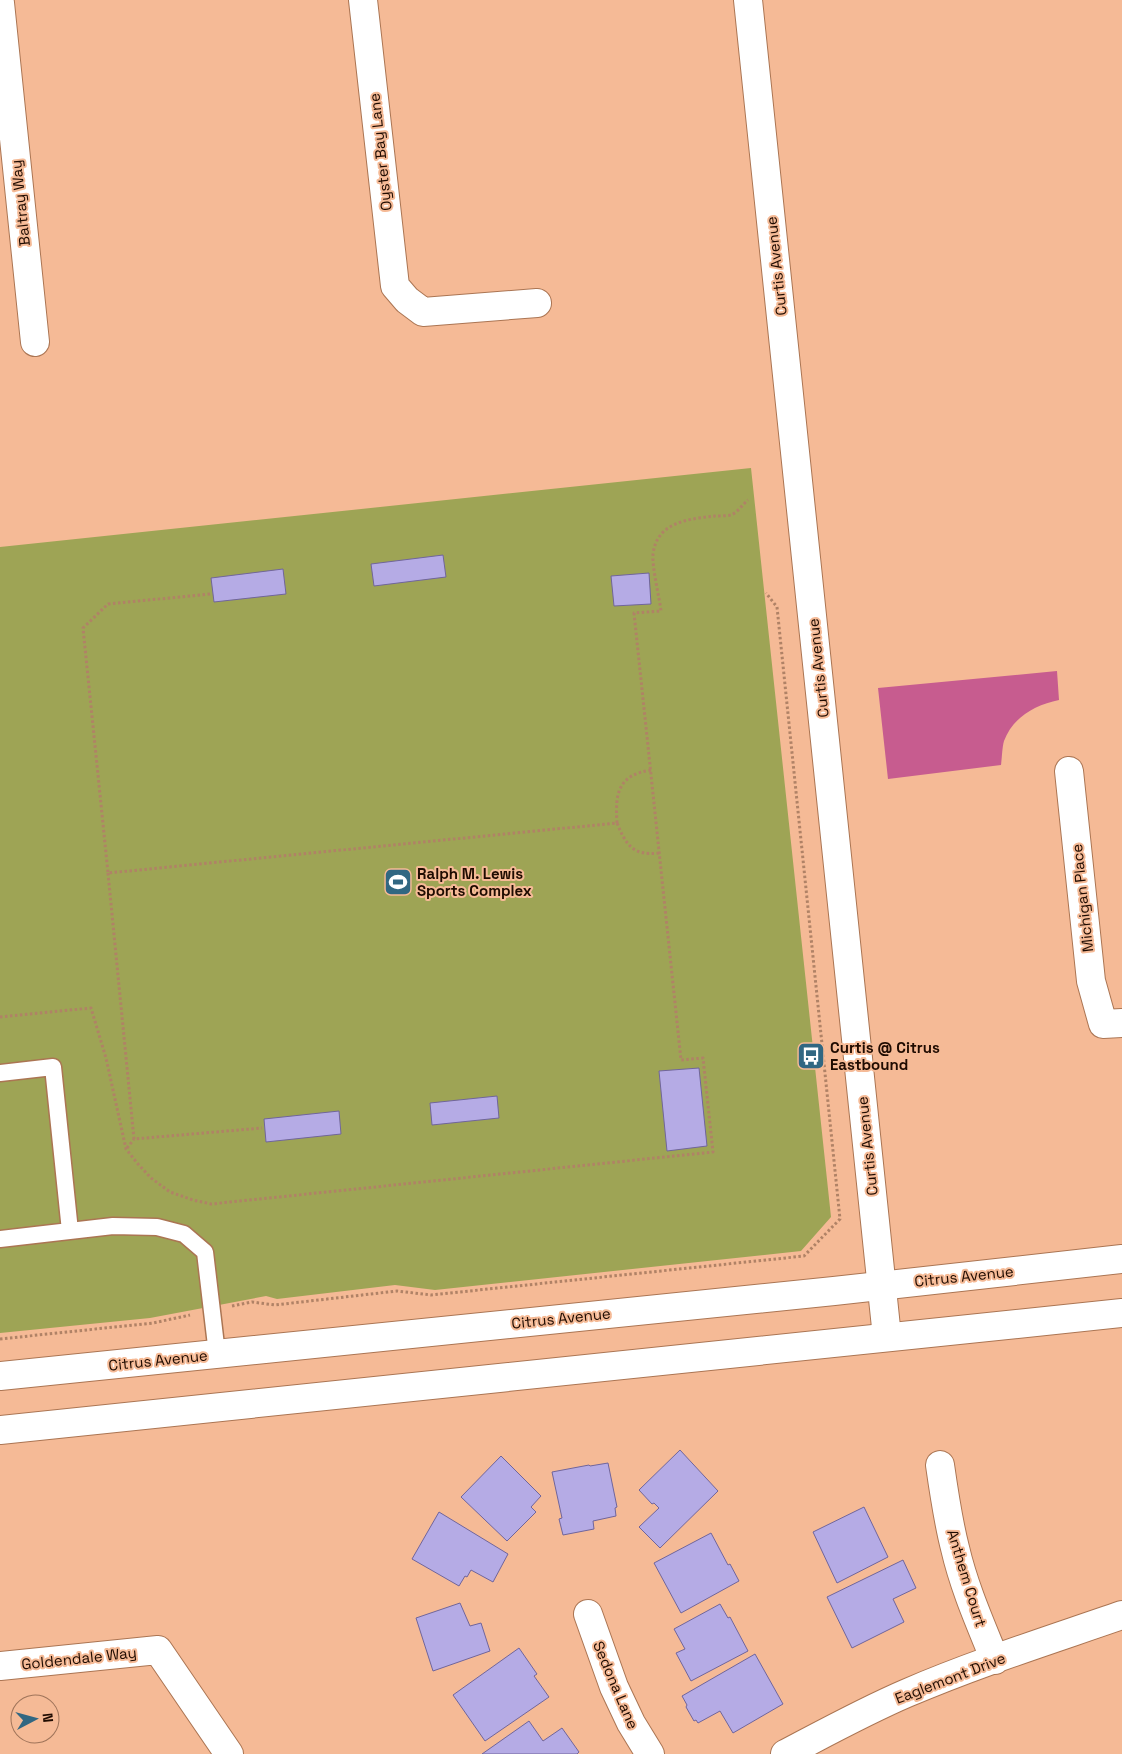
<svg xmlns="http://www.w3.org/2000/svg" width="1122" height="1754" font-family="'Space Grotesk',sans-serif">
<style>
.green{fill:#9ea455}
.water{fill:#c75c8f}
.building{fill:#b5abe5;stroke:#70659b}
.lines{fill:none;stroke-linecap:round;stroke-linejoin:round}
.service-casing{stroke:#ab7553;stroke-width:19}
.minor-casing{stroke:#ab7553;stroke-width:30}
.tertiary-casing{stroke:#ab7553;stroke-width:30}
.secondary-casing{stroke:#ab7553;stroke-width:30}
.path{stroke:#b08266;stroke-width:3;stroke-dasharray:2.5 2.5;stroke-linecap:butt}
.service{stroke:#fff;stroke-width:16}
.minor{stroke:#fff;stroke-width:28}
.tertiary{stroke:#fff;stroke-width:28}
.secondary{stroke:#fff;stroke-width:28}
.labels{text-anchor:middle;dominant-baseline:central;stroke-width:4;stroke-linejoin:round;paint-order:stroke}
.street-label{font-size:15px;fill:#1f0b01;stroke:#f5ba96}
.poi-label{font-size:15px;font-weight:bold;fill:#1f0b01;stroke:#f5ba96;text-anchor:start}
</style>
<rect width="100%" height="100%" fill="#f5ba96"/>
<path class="green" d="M751,468l80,749 -30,34 -366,39 -40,-5 -118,14 -11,-3 -116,22 -150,15v-786z"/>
<path class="water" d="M1057,671l2,29c-24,5 -46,17 -55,41 -2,7 -2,17 -3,24l-113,14 -10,-91z"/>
<path class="building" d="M443,555l3,22 -72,9 -3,-22z
M283,569l3,25 -72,8 -3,-24z
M649,573l2,31 -37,2 -3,-30z
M699,1068l8,78 -40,5 -8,-80z
M497,1096l2,22 -67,7 -2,-22z
M339,1111l2,23 -75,8 -2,-23z
M680,1450l38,41 -58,57 -21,-21 20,-19 -5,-5 -2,1 -13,-14z
M501,1456l40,40 -10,11 5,5 -29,29 -46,-44z
M608,1463l9,44 -2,1 1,8 -23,5 1,8 -31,6 -4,-16 3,-1 -10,-46 37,-7 1,1z
M864,1507l24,50 -51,26 -24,-51z
M439,1512l69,42 -15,28 -22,-12 -4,7 -2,-1 -6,10 -47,-27z
M711,1533l17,32 2,-1 9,17 -58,32 -27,-50z
M903,1560l13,28 -23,11 11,23 -52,26 -25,-51z
M460,1603l10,23 11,-3 9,28 -57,20 -17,-53z
M720,1604l8,14 2,-1 18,34 -57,30 -15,-28 9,-4 -11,-20z
M519,1648l18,26 -3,2 15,21 -64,44 -32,-46z
M755,1654l28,50 -50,29 -13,-22 -22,12 -2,-3 -2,1 -8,-14 1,-2 -5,-9z
M529,1721l14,20 19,-13 17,24 -2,2h-95z"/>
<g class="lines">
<g class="service-casing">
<path id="service" d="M0,1073l53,-6 17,164
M0,1239l113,-13 44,1 27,7 21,18 12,102"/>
</g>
<g class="minor-casing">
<path id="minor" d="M363,0l32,286 12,14 16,12 114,-9
M0,3l35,339
M1069,771l22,210 12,43 19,-1
M940,1465c4,28 8,56 15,83 9,39 25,75 40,112
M588,1614l26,73 17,36 19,31
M0,1666l158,-16 71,104
M785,1754c40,-21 80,-43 122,-61 70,-30 143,-53 215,-78"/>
</g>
<g class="tertiary-casing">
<path id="tertiary" d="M748,0l139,1337"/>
</g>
<g class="secondary-casing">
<path id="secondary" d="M0,1376l834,-85 288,-32
M0,1430l1122,-117"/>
</g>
<path class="path" d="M210,594l-102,10 -25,24 25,245 509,-50c9,22 16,33 42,30
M617,823c-2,-30 1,-48 34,-53
M108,873l26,266 128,-11
M0,1017l91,-9 15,50 20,91 12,15 13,14 19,14 23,8 18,4 502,-52 -10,-94 -22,2 -47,-447 27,-2c-2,-16 -9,-43 -8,-57 4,-33 37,-35 62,-38 5,0 11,0 16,-1 6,-2 12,-11 17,-15
M127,1148l7,-9
M232,1306l20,-4 23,3 122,-14 34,4 373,-39 36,-37 -63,-612 -11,-14
M0,1339l153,-16 37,-8"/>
<use href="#service" class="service"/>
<use href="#minor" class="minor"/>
<use href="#tertiary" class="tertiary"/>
<use href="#secondary" class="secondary"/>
</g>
<defs>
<g id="stadium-square" transform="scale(1.4375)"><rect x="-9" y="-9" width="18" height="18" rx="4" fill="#316782" stroke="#f5ba96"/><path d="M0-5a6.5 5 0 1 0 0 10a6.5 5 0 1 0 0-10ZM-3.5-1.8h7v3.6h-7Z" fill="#fff"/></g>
<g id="bus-square" transform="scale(1.4375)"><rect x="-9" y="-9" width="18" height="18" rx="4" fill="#316782" stroke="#f5ba96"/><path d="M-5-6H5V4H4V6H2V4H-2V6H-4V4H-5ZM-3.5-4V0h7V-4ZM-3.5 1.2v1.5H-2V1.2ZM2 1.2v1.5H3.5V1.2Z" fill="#fff"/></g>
</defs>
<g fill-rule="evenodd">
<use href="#stadium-square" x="398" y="882"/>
<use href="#bus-square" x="811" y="1056"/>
</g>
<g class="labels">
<g class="street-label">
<text transform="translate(380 152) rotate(-96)">Oyster Bay Lane</text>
<text transform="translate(20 203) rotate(-96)">Baltray Way</text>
<text transform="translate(776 266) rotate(-96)">Curtis Avenue</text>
<text transform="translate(818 668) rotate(-96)">Curtis Avenue</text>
<text transform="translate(1082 898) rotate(-96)">Michigan Place</text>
<text transform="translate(867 1146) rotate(-96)">Curtis Avenue</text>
<text transform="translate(964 1276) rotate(-6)">Citrus Avenue</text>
<text transform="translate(561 1318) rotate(-6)">Citrus Avenue</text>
<text transform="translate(158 1360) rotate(-6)">Citrus Avenue</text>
<text transform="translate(967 1578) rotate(73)">Anthem Court</text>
<text transform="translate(79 1658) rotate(-6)">Goldendale Way</text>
<text transform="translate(950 1678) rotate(-21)">Eaglemont Drive</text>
<text transform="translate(616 1685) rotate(67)">Sedona Lane</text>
</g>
<g class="poi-label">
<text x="417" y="873">Ralph M. Lewis<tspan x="417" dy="17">Sports Complex</tspan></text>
<text x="830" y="1047">Curtis @ Citrus<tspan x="830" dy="17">Eastbound</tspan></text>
</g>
</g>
<g transform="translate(35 1719) rotate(84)"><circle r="24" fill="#f5ba96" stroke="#9f745a"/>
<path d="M0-4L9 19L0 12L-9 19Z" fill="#316782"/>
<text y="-8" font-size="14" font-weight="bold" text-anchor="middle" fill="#1f0b01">N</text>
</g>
</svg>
